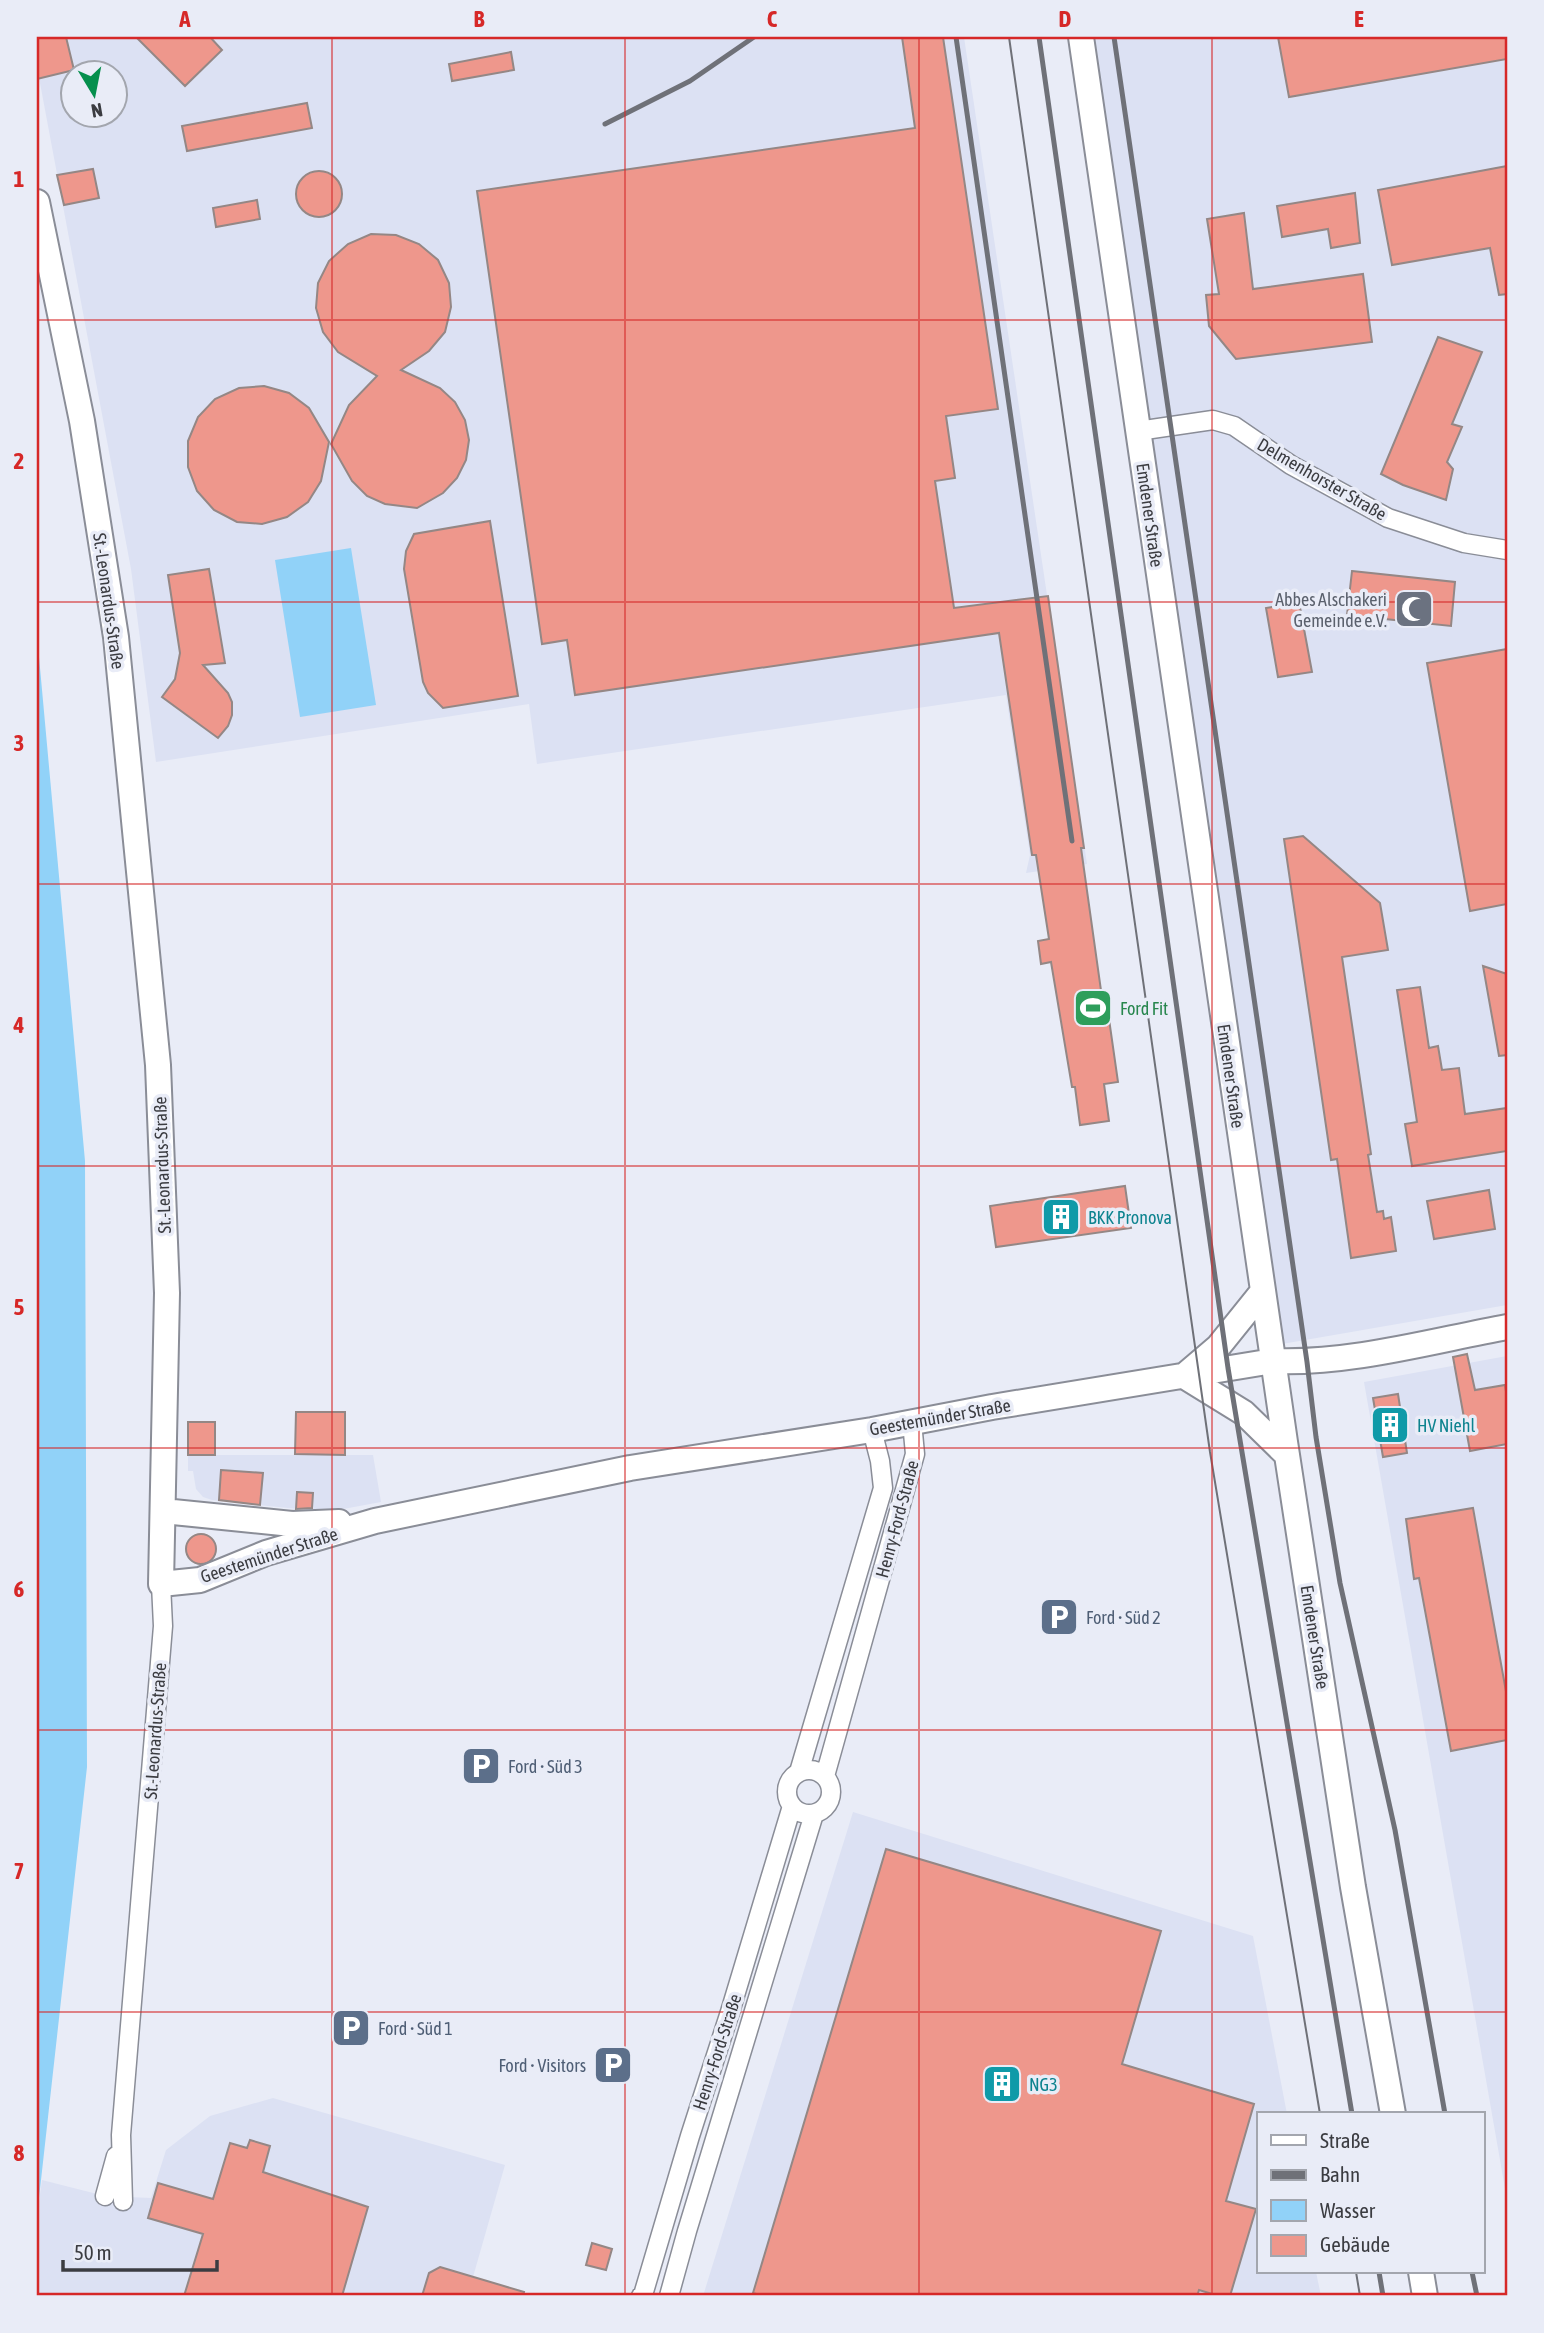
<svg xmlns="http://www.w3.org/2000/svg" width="1544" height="2333" font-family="'Asap Condensed',sans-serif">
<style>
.built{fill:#dce1f3;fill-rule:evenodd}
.water{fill:#91d2f8}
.building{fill:#ee978c;stroke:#948785;stroke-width:2}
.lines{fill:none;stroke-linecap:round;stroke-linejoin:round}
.street-casing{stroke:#8a8d97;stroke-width:21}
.secondary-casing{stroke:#8a8d97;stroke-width:28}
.street{stroke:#fff;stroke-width:18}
.secondary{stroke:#fff;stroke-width:24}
.tram{stroke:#6f7178;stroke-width:2}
.rail{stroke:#6f7178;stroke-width:5}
.grid{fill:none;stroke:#d62828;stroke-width:2;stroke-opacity:0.55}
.labels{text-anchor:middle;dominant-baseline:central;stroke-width:7;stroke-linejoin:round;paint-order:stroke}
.street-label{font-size:18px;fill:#3b3c41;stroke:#e9ecf7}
.worship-label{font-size:18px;fill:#5b616d;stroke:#e9ecf7;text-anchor:end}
.leisure-label{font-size:18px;fill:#27864d;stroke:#e9ecf7;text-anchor:start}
.culture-label{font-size:18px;fill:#0d838f;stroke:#e9ecf7;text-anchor:start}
.service-label{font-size:18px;fill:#4e5e75;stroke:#e9ecf7;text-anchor:start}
.neatline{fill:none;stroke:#d62828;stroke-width:2.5}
.grid-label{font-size:23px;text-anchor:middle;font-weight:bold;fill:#d62828}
</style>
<rect width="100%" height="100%" fill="#e9ecf7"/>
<path class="built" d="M37,37h927l123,827 -61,9 4,-18 -24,-160 -469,69 -8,-60 -373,58 -25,-193 -94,-502zM74,74h42v42h-42z
M1074,37h433v1268l-225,39z
M1507,1356v844l-143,-818z
M188,1455h185l8,47 -54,10 -115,-12 -9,-3 -7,-8 -3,-18h-5z
M853,1812l400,124 34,178h-28v158h57l5,24h-618z
M273,2098l232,67 -32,112 60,19h-496v-80l5,-36 63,16 46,2 15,-48 44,-34z"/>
<path class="water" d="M351,548l25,157 -76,12 -25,-157z
M37,635l48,526 2,606 -50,449z"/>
<path class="building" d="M37,37h29l8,33 -37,9z
M136,37h74l12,13 -37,36z
M902,37h41l55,372 -52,7 9,62 -20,3 19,127 94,-12 36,252h-3l24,171h4l9,63 -14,2 5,37 -29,4 -5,-38h-3l-21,-125 -10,2 -3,-23 11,-2 -13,-84h-4l-33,-222 -424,62 -8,-55 -25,4 -65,-453 438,-63z
M1278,37h229v22l-218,38z
M511,52l3,18 -62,11 -3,-17z
M307,103l5,25 -125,23 -5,-25z
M1507,166v128l-8,1 -9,-47 -98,17 -14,-75z
M93,169l6,29 -35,7 -7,-30z
M296 194a23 23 0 1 1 46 0a23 23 0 1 1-46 0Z
M1355,193l5,50 -29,5 -3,-19 -46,8 -5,-31z
M257,200l3,19 -44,8 -3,-19z
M1244,213l9,76 110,-15 9,68 -136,17 -27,-33 -3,-31 13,-1 -12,-75z
M371,234l25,1 23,9 19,16 11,23 2,24 -6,25 -16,19 -28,19 39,18 15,14 10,18 4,20 -3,20 -9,18 -14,15 -26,15 -32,-4 -18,-8 -15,-15 -21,-37 18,-39 28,-29 -39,-24 -15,-20 -7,-24 2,-25 11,-22 19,-17z
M1438,337l44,15 -30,72 10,3 -15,35 6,7 -7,31 -43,-15 -22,-11z
M264,386l25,7 20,15 20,34 -8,39 -13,21 -21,15 -25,7 -25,-2 -23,-12 -17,-19 -9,-24v-26l10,-24 17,-18 24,-11z
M490,521l28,175 -75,12 -15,-15 -5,-11 -19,-113 2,-18 8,-17z
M209,569l16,94 -22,2 25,28 4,9v13l-4,11 -10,12 -56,-41 13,-18 5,-26 -12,-78z
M1352,571l103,11 -4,44 -104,-11z
M1299,602l13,70 -34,5 -12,-69z
M1507,649v255l-37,7 -43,-248z
M1303,836l77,67 8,47 -46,7 29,197 -3,1 9,57 6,-1 1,8 7,-2 5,34 -45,7 -14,-99 -6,1 -47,-321z
M1483,966l24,8v81l-8,1z
M1420,987l9,61 9,-2 4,24 17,-2 6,46 42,-6v43l-95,15 -7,-42 12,-2 -20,-132z
M1125,1186l6,42 -135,19 -6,-41z
M1489,1190l6,39 -61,10 -7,-38z
M1467,1354l8,36 30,-5 2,13v46l-37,7 -17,-94z
M1398,1394l9,59 -24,4 -10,-59z
M296,1412h49v43l-50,-1z
M188,1422h27v33h-27z
M221,1470l42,3 -3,32 -41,-5z
M297,1492l16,1 -1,15 -16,1z
M1473,1508l34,189v43l-56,11 -32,-173 -5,1 -8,-60z
M186 1549a15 15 0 1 1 30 0a15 15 0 1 1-30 0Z
M886,1849l275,82 -39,133 132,40 -28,97 30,8 -26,87h-11l-20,-6 -2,6h-434l-10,-3z
M250,2140l20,6 -7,26 105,35 -26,89h-158l19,-62 -55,-16 10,-35 55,16 17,-56 17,5z
M592,2243l20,6 -6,21 -20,-5z
M440,2267l84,25 -1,4h-101l7,-23z"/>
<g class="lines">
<g class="street-casing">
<path id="street" d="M1138,431l75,-11 21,6 57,39 97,53 76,25 43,7
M787 1792a22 22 0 1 1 44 0a22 22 0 1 1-44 0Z
M799,1772l84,-284 -3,-27 -8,-31
M825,1776l90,-322 -3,-32
M105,2196l11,-40
M123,2201l-2,-66 42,-509 -2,-42
M641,2296l2,-1 47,-159 40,-124 62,-206
M669,2296l18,-65 127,-417"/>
</g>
<g class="secondary-casing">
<path id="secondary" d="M1081,37l204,1405 68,445 40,227
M37,202l45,219 34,216 42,428 9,228 -6,291 39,-4 66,-27 109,-32 255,-53 242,-38 120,-23 281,-46c78,3 158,-20 234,-34
M1263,1291l-45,56 -34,29 60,37 43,42
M163,1511l129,13 47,-2
M1421,2272l4,24"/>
</g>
<use href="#street" class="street"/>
<use href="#secondary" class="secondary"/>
<path class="tram" d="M1009,37l201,1415 110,662
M1356,2272l4,24"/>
<path class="rail" d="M956,37l116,804
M1039,37l189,1331 124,746
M1114,37l193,1325 9,75 24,146 55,247 50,284
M605,124l85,-43 64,-44
M1379,2272l4,24
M1472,2272l5,24"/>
</g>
<path class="grid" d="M332,37v2259M625,37v2259M919,37v2259M1212,37v2259M37,320h1470M37,602h1470M37,884h1470M37,1166h1470M37,1448h1470M37,1730h1470M37,2012h1470"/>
<defs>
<g id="mosque-square" transform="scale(2.0125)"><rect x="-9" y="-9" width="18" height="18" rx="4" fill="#6b7280" stroke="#e9ecf7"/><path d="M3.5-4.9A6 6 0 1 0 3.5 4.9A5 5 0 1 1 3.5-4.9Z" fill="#fff"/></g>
<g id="stadium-square" transform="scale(2.0125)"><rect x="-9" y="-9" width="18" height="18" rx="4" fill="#2e9e5b" stroke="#e9ecf7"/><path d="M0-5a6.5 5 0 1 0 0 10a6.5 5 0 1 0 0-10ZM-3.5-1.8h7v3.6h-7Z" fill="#fff"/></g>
<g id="building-square" transform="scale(2.0125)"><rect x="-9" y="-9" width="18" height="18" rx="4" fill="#0f9aa8" stroke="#e9ecf7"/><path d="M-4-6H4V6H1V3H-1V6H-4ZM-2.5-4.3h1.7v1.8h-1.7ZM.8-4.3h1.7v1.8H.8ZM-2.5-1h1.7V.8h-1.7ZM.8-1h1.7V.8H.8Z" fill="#fff"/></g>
<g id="parking-square" transform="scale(2.0125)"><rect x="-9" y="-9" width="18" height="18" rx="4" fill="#5c6f8a" stroke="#e9ecf7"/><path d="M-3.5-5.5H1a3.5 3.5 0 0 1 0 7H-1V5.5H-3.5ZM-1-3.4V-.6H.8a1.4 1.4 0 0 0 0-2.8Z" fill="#fff"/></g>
</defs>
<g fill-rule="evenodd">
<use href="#mosque-square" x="1414" y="609"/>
<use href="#stadium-square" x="1093" y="1008"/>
<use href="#building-square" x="1061" y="1217"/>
<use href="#building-square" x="1390" y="1425"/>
<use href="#parking-square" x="1059" y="1617"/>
<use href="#parking-square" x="481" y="1766"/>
<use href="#parking-square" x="351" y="2028"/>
<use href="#parking-square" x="613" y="2065"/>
<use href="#building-square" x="1002" y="2084"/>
</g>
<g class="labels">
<g class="street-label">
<text transform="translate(1322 479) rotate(30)">Delmenhorster Straße</text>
<text transform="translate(1150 515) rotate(82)">Emdener Straße</text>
<text transform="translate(109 601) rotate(82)">St.-Leonardus-Straße</text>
<text transform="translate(1231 1076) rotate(82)">Emdener Straße</text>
<text transform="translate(162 1165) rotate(-92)">St.-Leonardus-Straße</text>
<text transform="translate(940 1417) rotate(-10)">Geestemünder Straße</text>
<text transform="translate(897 1519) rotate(-75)">Henry-Ford-Straße</text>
<text transform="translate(269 1555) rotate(-18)">Geestemünder Straße</text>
<text transform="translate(1315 1637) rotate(81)">Emdener Straße</text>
<text transform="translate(155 1731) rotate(-86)">St.-Leonardus-Straße</text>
<text transform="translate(717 2052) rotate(-72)">Henry-Ford-Straße</text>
</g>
<g class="worship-label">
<text x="1387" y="599">Abbes Alschakeri<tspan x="1387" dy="21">Gemeinde e.V.</tspan></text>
</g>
<g class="leisure-label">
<text x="1120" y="1008">Ford Fit</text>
</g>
<g class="culture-label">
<text x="1088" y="1217">BKK Pronova</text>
<text x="1417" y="1425">HV Niehl</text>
<text x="1029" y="2084">NG3</text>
</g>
<g class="service-label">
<text x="1086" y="1617">Ford • Süd 2</text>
<text x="508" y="1766">Ford • Süd 3</text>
<text x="378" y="2028">Ford • Süd 1</text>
<text x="586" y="2065" text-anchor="end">Ford • Visitors</text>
</g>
</g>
<rect width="1544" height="2333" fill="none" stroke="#e9ecf7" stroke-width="77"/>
<rect x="1257" y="2112" width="228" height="161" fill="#e9ecf7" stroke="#a3a6ae" stroke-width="2"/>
<rect x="1271" y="2135" width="35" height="10" fill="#ffffff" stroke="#a3a6ae" stroke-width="2"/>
<text x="1320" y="2148" font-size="21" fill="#3b3c41">Straße</text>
<rect x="1271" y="2170" width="35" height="10" fill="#6f7178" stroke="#a3a6ae" stroke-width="2"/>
<text x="1320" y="2182" font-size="21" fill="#3b3c41">Bahn</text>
<rect x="1271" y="2200" width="35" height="21" fill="#91d2f8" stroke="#a3a6ae" stroke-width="2"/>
<text x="1320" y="2218" font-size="21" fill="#3b3c41">Wasser</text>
<rect x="1271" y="2235" width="35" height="21" fill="#ee978c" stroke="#a3a6ae" stroke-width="2"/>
<text x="1320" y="2252" font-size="21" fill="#3b3c41">Gebäude</text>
<g transform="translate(94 94) rotate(170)"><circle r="33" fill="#e9ecf7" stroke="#a3a6ae" stroke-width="2"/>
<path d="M0-5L12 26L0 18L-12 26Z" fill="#058f4d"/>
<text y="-10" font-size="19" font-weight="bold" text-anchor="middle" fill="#3b3c41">N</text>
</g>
<path d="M63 2260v10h154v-10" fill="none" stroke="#3b3c41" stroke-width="3.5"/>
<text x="74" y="2260" font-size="21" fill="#3b3c41" stroke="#e9ecf7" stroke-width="5" paint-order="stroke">50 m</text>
<rect x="38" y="38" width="1468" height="2256" class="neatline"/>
<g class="grid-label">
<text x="185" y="27">A</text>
<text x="479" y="27">B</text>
<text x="772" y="27">C</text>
<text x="1065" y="27">D</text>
<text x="1359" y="27">E</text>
<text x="19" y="187">1</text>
<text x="19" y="469">2</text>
<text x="19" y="751">3</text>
<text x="19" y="1033">4</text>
<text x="19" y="1315">5</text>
<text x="19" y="1597">6</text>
<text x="19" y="1879">7</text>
<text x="19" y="2161">8</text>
</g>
</svg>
